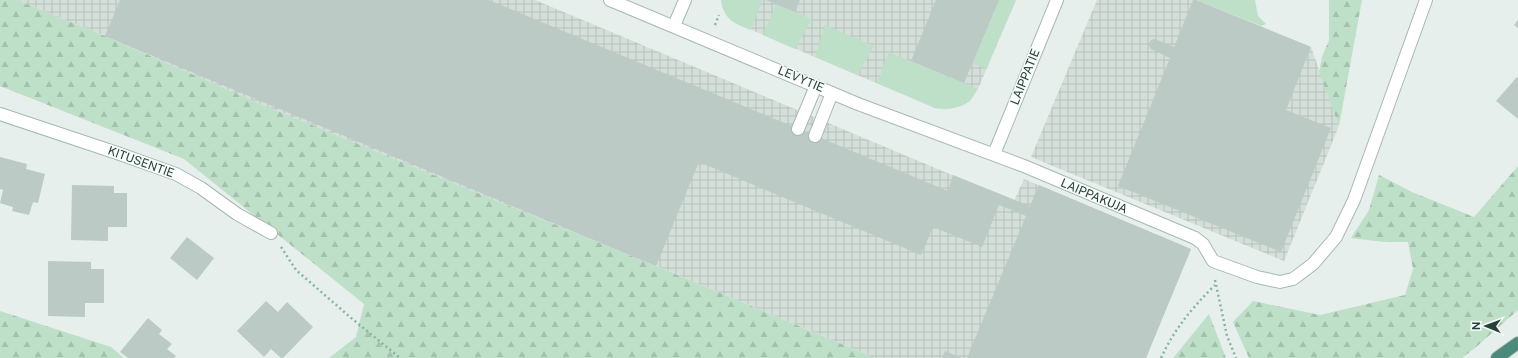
<svg xmlns="http://www.w3.org/2000/svg" width="1518" height="358" font-family="'Public Sans',sans-serif">
<style>
.industrial{fill:url(#industrial-grid)}
.grass{fill:#bfe0c8}
.forest{fill:url(#forest-firs)}
.building{fill:#bbcac4}
.lines{fill:none;stroke-linecap:round;stroke-linejoin:round}
.service-casing{stroke:#a8b8b2;stroke-width:14}
.minor-casing{stroke:#a8b8b2;stroke-width:14}
.trunk-casing{stroke:#c2cac8;stroke-width:14}
.path{stroke:#86b3a5;stroke-width:2.5;stroke-dasharray:2 3;stroke-linecap:butt}
.service{stroke:#fff;stroke-width:12}
.minor{stroke:#fff;stroke-width:12}
.trunk{stroke:#4c8a7c;stroke-width:12}
.labels{text-anchor:middle;dominant-baseline:central;stroke-width:3;stroke-linejoin:round;paint-order:stroke}
.street-label{font-size:12px;fill:#24423a;stroke:#f7fbf9}
</style>
<defs>
<pattern id="industrial-grid" width="8" height="8" patternUnits="userSpaceOnUse"><rect width="8" height="8" fill="#d4dfda"/><path d="M0 4h8M4 0v8" fill="none" stroke="#b6c1bc"/></pattern>
<pattern id="forest-firs" width="22" height="20" patternUnits="userSpaceOnUse"><rect width="22" height="20" fill="#bfe0c8"/><path d="M5 1l3.5 6h-7zM16 11l3.5 6h-7z" fill="#a4c1ad"/></pattern>
</defs>
<rect width="100%" height="100%" fill="#e6efeb"/>
<path class="industrial" d="M17,0h518l479,201 10,-22 167,70 -45,109h-271l-219,-92 -393,-161 -158,-69z
M733,0h283l-38,89 -43,19 -188,-80z
M1097,0h98l116,47 28,79 -55,135 -253,-104z"/>
<path class="grass" d="M721,0h41l-11,30c-16,-6 -28,-11 -30,-30z
M999,0h17l-30,69 -14,-6z
M1196,0h59l3,16 8,8 -5,2z
M776,4l36,15 -17,30 -32,-14z
M825,25l49,21 -17,29 -42,-18z
M889,52l89,37c-3,4 -5,8 -7,11 -8,8 -26,11 -36,8l-58,-25z"/>
<path class="forest" d="M0,0h17l88,36 158,69 393,161 219,92h-546l27,-21 8,-33 -180,-145 -184,-73z
M1329,0h33l-23,126 -20,-54 3,-15 7,-17z
M1518,166v144l-43,38 -13,10h-213l-16,-36 20,-21 67,14 85,-20 8,-26 -5,-27h-24l-33,-4 18,-28 10,-35 33,17 62,25z
M0,311l111,36 13,11h-124z
M1209,314l17,44h-53z"/>
<path class="building" d="M120,0h369l459,191 5,-16 77,31 9,-21 152,64 -45,109h-179l59,-142 -27,-11 -17,42 -49,-20 -12,28 -222,-93 -43,104 -551,-230z
M766,0h34l-5,12z
M936,0h63l-35,83 -53,-22z
M1193,0h3l115,47 -25,63 45,18 -50,124 -163,-66 52,-128 -19,-9 -2,-3v-3l2,-3 4,-1 19,8z
M1518,20v8l-4,-3z
M1517,77l1,1v41l-22,-18z
M0,157l27,7 -1,5 19,5 -7,29 -5,-1 -4,13 -17,-4 1,-4 -13,-4 3,-13 -3,-1z
M72,185l42,1v7h13v34h-19v14l-37,-1z
M187,237l27,21 -17,22 -27,-22z
M48,261l43,1v7h13v34h-19v14l-37,-1z
M266,301l12,11 9,-10 26,25 -30,31h-2l-10,-9 -7,8 -27,-26z
M148,318l14,12 -3,4 13,10 -5,5 9,7 -2,2h-46l-8,-6z
M945,351l17,7h-20z"/>
<g class="lines">
<g class="service-casing">
<path id="service" d="M798,129l18,-43
M815,136l17,-43
M1195,238l8,6 10,17 44,16 23,5 13,-3 20,-15 23,-27 18,-37 72,-200"/>
</g>
<g class="minor-casing">
<path id="minor" d="M610,0l248,104 166,62 171,72
M674,26l11,-26
M0,114l117,39 59,21 25,14 36,26 34,19
M994,154l63,-154"/>
</g>
<g class="trunk-casing">
<path id="trunk" d="M1497,358l21,-15"/>
</g>
<path class="path" d="M715,25l4,-10
M281,247l15,23 54,47 50,41
M1215,280l12,56 9,22
M1161,358c14,-30 31,-50 54,-73"/>
<use href="#service" class="service"/>
<use href="#minor" class="minor"/>
<use href="#trunk" class="trunk"/>
</g>
<g class="labels">
<g class="street-label">
<text transform="translate(1025 77) rotate(-68)">LAIPPATIE</text>
<text transform="translate(801 79) rotate(23)">LEVYTIE</text>
<text transform="translate(141 162) rotate(20)">KITUSENTIE</text>
<text transform="translate(1094 196) rotate(23)">LAIPPAKUJA</text>
</g>
</g>
<g transform="translate(1486 326) rotate(271)" stroke="#f7fbf9" stroke-width="3" paint-order="stroke">
<path d="M0-3L7 15L0 10L-7 15Z" fill="#24423a"/>
<text y="-6" font-size="11" font-weight="bold" text-anchor="middle" fill="#24423a">N</text>
</g>
</svg>
